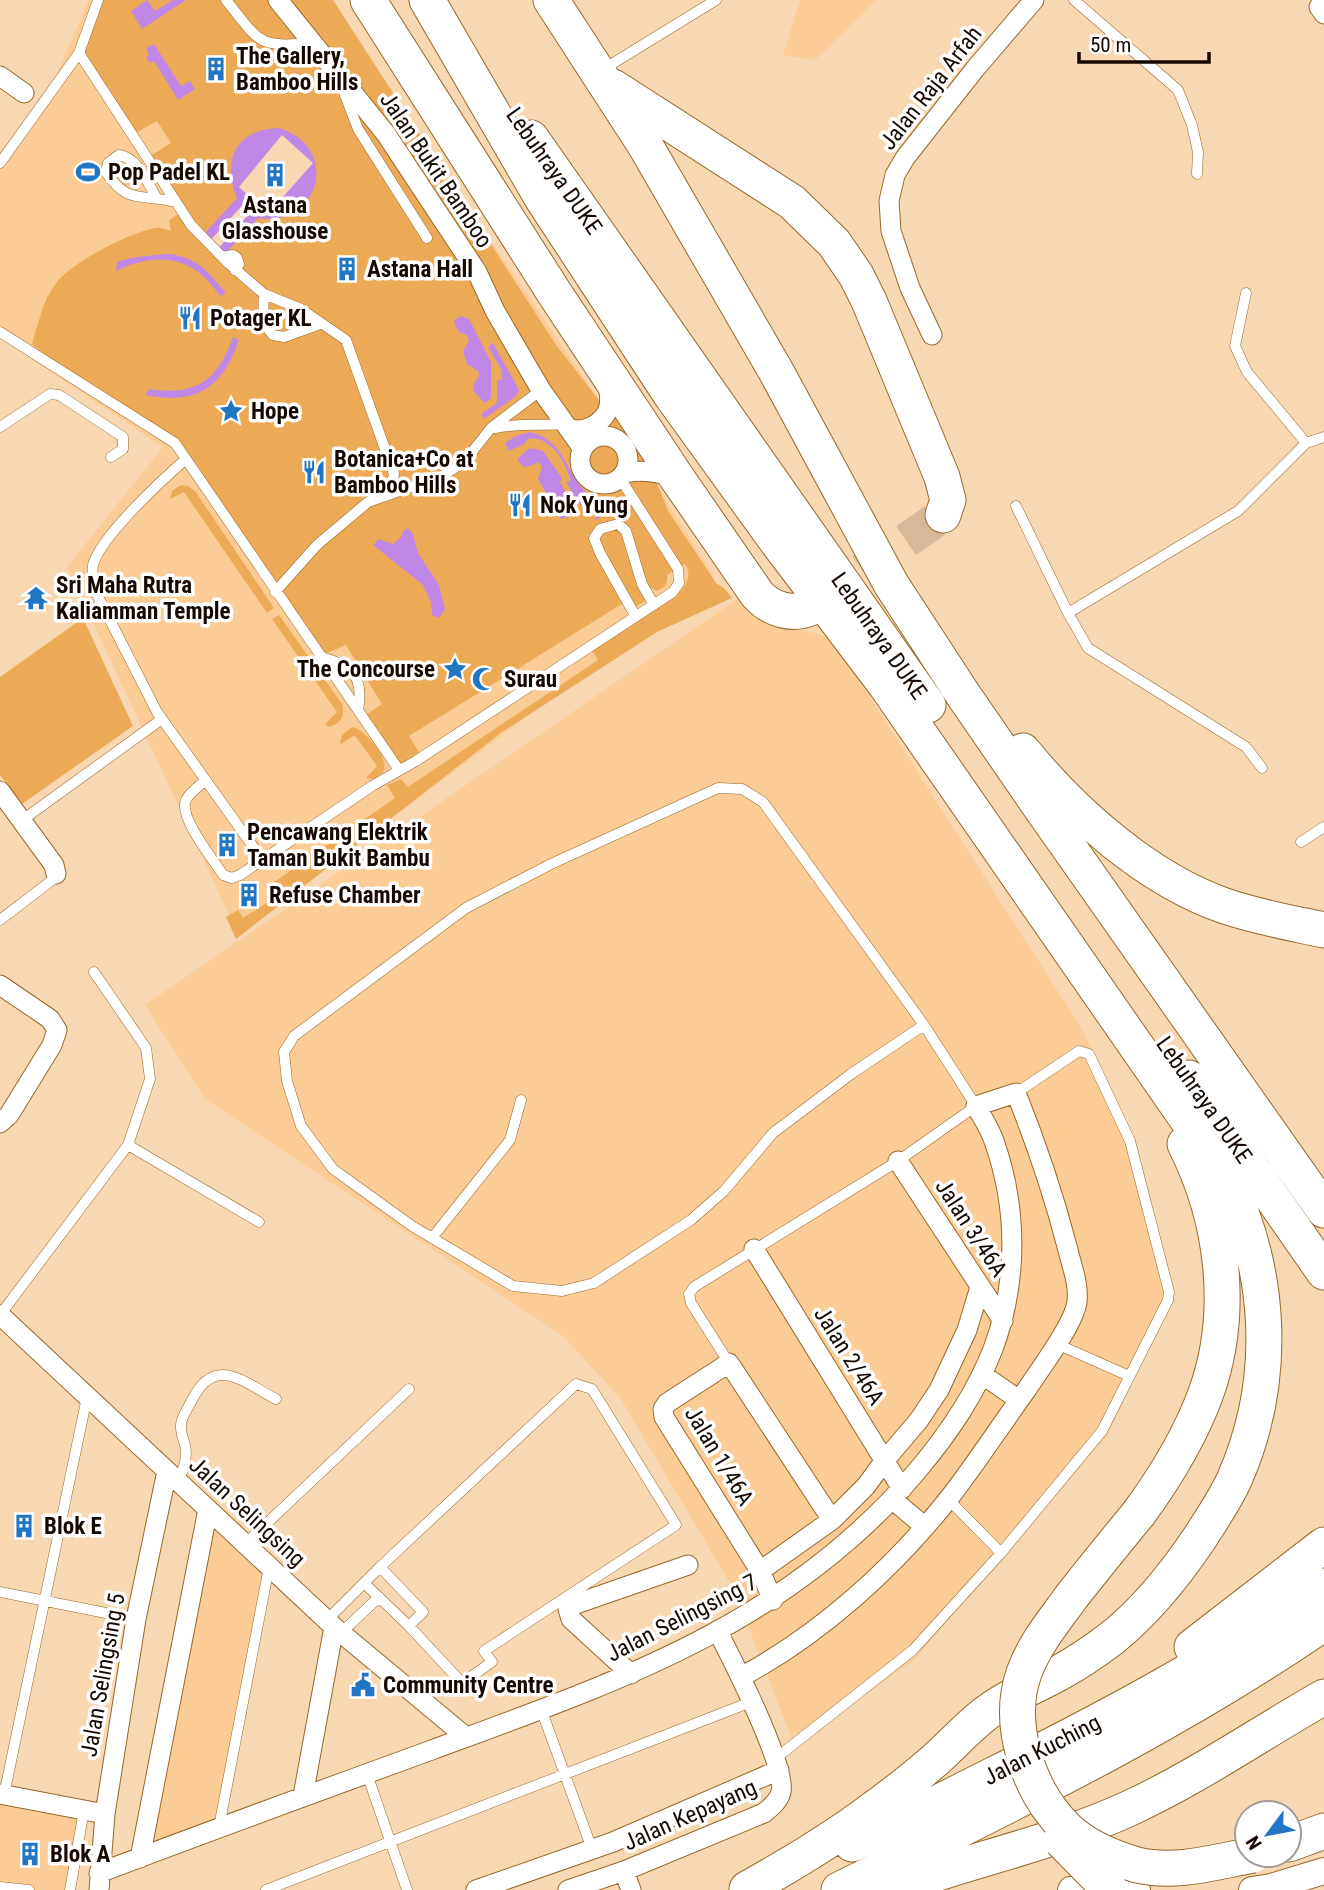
<svg xmlns="http://www.w3.org/2000/svg" width="1324" height="1890" font-family="'Roboto Condensed',sans-serif">
<style>
.built{fill:#fbcc95}
.green{fill:#edaa56}
.water{fill:#c087e6}
.pier{fill:#f8d8b3}
.lines{fill:none;stroke-linecap:round;stroke-linejoin:round}
.highway-tunnel{stroke:#d6b998;stroke-width:35;stroke-dasharray:35 18;stroke-linecap:butt}
.lane-casing{stroke:#976727;stroke-width:11}
.street-casing{stroke:#976727;stroke-width:21}
.secondary-casing{stroke:#976727;stroke-width:28}
.highway-casing{stroke:#976727;stroke-width:37}
.lane{stroke:#fff;stroke-width:10}
.street{stroke:#fff;stroke-width:19}
.secondary{stroke:#fff;stroke-width:26}
.highway{stroke:#fff;stroke-width:35}
.highway-bridge-casing{stroke:#976727;stroke-width:37;stroke-linecap:butt}
.highway-bridge{stroke:#fff;stroke-width:35}
.labels{text-anchor:middle;dominant-baseline:central;stroke-width:7;stroke-linejoin:round;paint-order:stroke}
.poi-label{font-size:23px;font-weight:bold;fill:#160800;stroke:#fff;text-anchor:start}
.street-label{font-size:23px;fill:#160800;stroke:#fff}
</style>
<rect width="100%" height="100%" fill="#f8d8b3"/>
<path class="built" d="M89,0h239l320,473 66,103 -476,358 -171,-367 96,-120 -163,-109v-184l52,-70z
M800,0h77l-62,60 -32,-5z
M736,600l40,23 56,15 250,391 54,113 38,151 -66,142 -194,225 -120,85 -59,-153 -114,-193 -58,-63 -358,-237 -60,-94z
M211,1522l54,48 -49,253 -67,25z
M0,1799l78,16 -12,75h-66z"/>
<path class="green" d="M102,0h231l223,345 43,55 12,21 4,-23 45,92 8,21 48,72 8,5 8,10 -75,34 -155,100 -266,207 -10,-22 12,-7 5,8 30,-19 -6,-12 128,-89 -8,-13 14,-6 7,8 190,-127 -6,-10 90,-60c5,-8 10,-17 3,-26l-18,11c1,9 -2,13 -10,16l-8,-4 -7,4 3,10 -10,6 -5,-8 -221,137 10,16 -20,14 -35,-50 18,-12 -36,-59 -24,10 -150,-219 -121,-77 -19,-15c6,-20 11,-44 24,-61 16,-21 73,-50 99,-55 5,-1 10,1 16,3l-2,-11 13,-8 -35,-54 24,-15 -14,-22 -23,13 -51,-78z
M116 175a10 10 0 1 1 20 0a10 10 0 1 1-20 0Z
M181,485l7,1 7,5 79,117 -7,5 -83,-121 -14,7 2,-8z
M279,615l63,89c3,12 0,19 -13,23l-4,-3 12,-12 -65,-93z
M83,618l50,108 -111,78 -22,-29v-98z
M352,727c13,2 39,32 31,45 -2,3 -7,5 -9,7l-8,-1 11,-12 -21,-29 -3,-1 -12,8 -1,-2 2,-7z"/>
<path class="water" d="M147,0l8,11 18,-11h13l-44,29 -11,-18z
M154,44l27,42 9,-5 5,8 -17,11 -24,-39 -4,2 -4,-6 3,-2 -3,-7z
M279,128c63,19 40,101 -21,90l-34,37 -21,-20 34,-37c-16,-37 -1,-69 42,-70z
M172,254c28,6 36,18 54,39l-6,3c-25,-39 -62,-46 -104,-25l1,-9c18,-6 36,-7 55,-8z
M461,316l8,3 22,43v36l-6,5 -11,-11 -1,-7 6,-9 -1,-5 -11,-7 -4,-13 6,-10 -2,-6 -8,-3 -3,-5 -2,-7z
M233,337l6,3c-17,49 -43,65 -94,55l4,-6c46,7 68,-7 84,-52z
M493,343l26,47 -3,6 -32,23 -3,-5 16,-11v-23h5l-1,-11 -13,-22z
M530,432c33,8 34,35 53,57 6,7 16,10 24,16l1,6 -12,9v-8l-17,-8 -13,-22 5,-1c-6,-19 -20,-46 -43,-42l-4,5 -15,7 -4,-8 11,-7z
M530,448l13,3 19,27 -2,4 15,27 -7,8 -7,2 -5,-7 4,-9 -3,-6 -11,-4 -8,-14 4,-12 -2,-3 -3,-2 -6,4 -8,1 -6,-8z
M408,528l5,6 5,19 21,32 6,24 -6,9 -7,-3 -1,-13 -8,-17 -50,-40 6,-6 14,5 8,-7 2,-6z"/>
<path class="pier" d="M282,135l31,28 -44,50 -11,-9 -42,47 -8,-8 42,-46 -11,-10z"/>
<g class="lines">
<path class="highway-tunnel" d="M819,601l124,-86"/>
<g class="lane-casing">
<path id="lane" d="M226,0c34,42 30,48 87,43
M1074,0l104,90 14,35 6,27 -1,22
M79,53l112,172 37,38 36,31 37,15 45,31 48,134 -3,15 -5,7
M602,70l114,-70
M343,90l15,39 69,109
M0,163l79,-110 19,-53
M156,197c-9,-15 -18,-39 -37,-42l-11,8 -2,9c22,34 36,21 70,30
M222,257l11,-2 4,3 2,6 -4,6
M1246,293l-11,53 12,26 59,71
M264,294c-1,14 -2,31 9,41l11,2 36,-13
M0,332l175,111 224,327
M0,427l50,-33 9,1 64,42v12l-12,8
M495,428c24,-5 47,-2 71,-4
M186,459c-23,20 -86,78 -93,106 -1,7 0,15 0,22l64,125 105,147
M1016,506l52,107 170,-102 68,-68 18,-6
M275,592l42,-47 51,-43 74,-26 22,-14 27,-34 50,-38
M1068,613l20,35 158,99 16,21
M636,617l-36,-64 -6,-15 6,-9 18,-5 8,7 16,53 12,21
M321,657c32,8 43,20 37,53
M206,780c-6,5 -17,13 -20,20 -8,17 28,60 37,75l9,3 8,-3 132,-89 44,-25 257,-169 6,-9 -1,-14 -58,-91
M21,821l141,-102
M1301,842l23,-15
M0,920l51,-39 5,-7
M128,1145l131,77
M432,1238l78,-98 11,-40
M0,1315l128,-170 22,-66 -4,-31 -52,-76
M1057,1344l72,32
M729,1363l-38,-60 -2,-9 5,-7 204,-126 78,-55 -52,-81 -161,-223 -21,-13 -24,-1 -167,76 -85,44 -172,128 -10,16 3,29 14,45 32,43 79,57 101,60 49,5 32,-8 97,-63 33,-29 49,-58 78,-59 73,-49
M178,1482c5,-12 10,-24 7,-37 -2,-7 -5,-12 -4,-21 1,-8 7,-16 11,-24 23,-46 51,-18 84,-1
M948,1499l53,54
M245,1544l164,-155
M380,1567l196,-183 16,5 84,136 -192,126 8,11 -30,21 -53,-57
M0,1592l136,27
M327,1620l53,-53 43,45 -14,14 -45,-43
M341,1633l38,-36
M541,1709l51,140
M776,1758l137,-108 88,-97 101,-122 66,-131 1,-8 -39,-151 -41,-87 -10,-3 -63,42
M367,1774l40,116
M4,1795l83,-398
M219,1827l50,-260
M0,1887l29,3
M70,1890l14,-80
M266,1890l485,-188"/>
</g>
<g class="street-casing">
<path id="street" d="M278,0l108,134 91,138 18,39 46,79 42,59
M1319,7l5,7
M0,76l24,17
M932,335l-22,-47 -19,-57 -2,-30 6,-26 10,-17 70,-89 59,-69
M570,429c14,4 31,-4 38,-19 3,-8 1,-20 -1,-28
M580 460a24 24 0 1 1 48 0a24 24 0 1 1-48 0Z
M624,473c19,-4 34,-1 52,5
M0,791l54,74 2,9
M0,985l50,34 7,11 -5,15 -43,70 -9,8
M898,1161l105,160
M754,1249l148,240
M0,1315l334,312 132,110
M983,1375l36,25
M893,1500l31,26
M832,1520l34,-34 19,-26 34,-40 20,-30 28,-60 13,-43
M760,1571l72,-51 -103,-157 -62,40 -4,6 1,8 96,154 13,29
M631,1674l-60,-55 -3,-10 2,-3 118,-41
M0,1794l105,20
M303,1796l31,-169
M140,1858l68,-349
M624,1871l7,19
M99,1873c110,-42 220,-82 330,-122 184,-68 356,-124 488,-280 32,-38 58,-76 76,-122 25,-67 25,-140 1,-208 -4,-12 -12,-24 -18,-35l40,-13c21,52 38,103 52,157 4,17 11,34 9,52 -3,22 -37,67 -50,87 -26,36 -50,73 -77,108 -56,71 -129,137 -209,180
M99,1890l6,-76 31,-195 31,-148
M476,1890l137,-48 166,-72
M568,1890l56,-19 140,-58c7,-6 15,-12 17,-21 6,-25 -49,-133 -63,-160"/>
</g>
<g class="secondary-casing">
<path id="secondary" d="M1071,1890l41,-5 25,5
M1252,1890l19,-3 53,-16"/>
</g>
<g class="highway-casing">
<path id="highway" d="M368,0l187,294 122,184 80,116c13,15 34,22 53,14
M427,0l115,198 129,197 107,148 107,141 336,484c51,97 58,211 13,312 -9,20 -23,40 -35,59 -25,37 -52,71 -87,99 -17,13 -35,25 -53,35 -25,14 -51,23 -74,41 -18,14 -34,32 -51,47 -20,17 -41,34 -62,49 -40,30 -82,55 -125,79
M551,0l94,145 132,228 114,211 73,112 75,109 285,405
M613,87l179,115 42,41 22,32 13,26 73,176 6,23 -5,15
M531,138l397,567
M1023,751c50,62 126,129 202,155 32,11 66,17 99,24
M1189,1078l135,194
M1139,1513c27,-37 51,-76 67,-120 29,-81 17,-174 -21,-249
M1192,1647l132,-102
M852,1844c47,-21 93,-45 139,-68 115,-57 227,-117 333,-190
M1289,1844l35,-13
M839,1890c164,-82 333,-162 485,-267
M888,1890c80,-30 164,-46 242,-82 67,-31 129,-74 194,-111"/>
</g>
<use href="#lane" class="lane"/>
<use href="#street" class="street"/>
<use href="#secondary" class="secondary"/>
<use href="#highway" class="highway"/>
<g class="highway-bridge-casing">
<path id="highway-bridge" d="M1139,1513c-23,28 -45,55 -67,83 -18,25 -37,47 -48,77 -18,51 4,118 43,156 19,18 46,29 70,36 39,9 78,-3 116,-10
M1061,1840l49,50"/>
</g>
<use href="#highway-bridge" class="highway-bridge"/>
</g>
<defs>
<g id="building-bare" transform="scale(1.89)"><path d="M-4-6H4V6H1V3H-1V6H-4ZM-2.5-4.3h1.7v1.8h-1.7ZM.8-4.3h1.7v1.8H.8ZM-2.5-1h1.7V.8h-1.7ZM.8-1h1.7V.8H.8Z" fill="#2076c4" stroke="#fff" stroke-width="2.5" paint-order="stroke"/></g>
<g id="stadium-bare" transform="scale(1.89)"><path d="M0-5a6.5 5 0 1 0 0 10a6.5 5 0 1 0 0-10ZM-3.5-1.8h7v3.6h-7Z" fill="#2076c4" stroke="#fff" stroke-width="2.5" paint-order="stroke"/></g>
<g id="restaurant-bare" transform="scale(1.89)"><path d="M-5-6h1v4h1v-4h1v4h1v-4h1v5L-1.5 .5V6h-2V.5L-5-1ZM5-6V6H3V1.5H1.5Q1.5-4 5-6Z" fill="#2076c4" stroke="#fff" stroke-width="2.5" paint-order="stroke"/></g>
<g id="sight-bare" transform="scale(1.89)"><path d="M0-6L1.8-2.2L6-1.7L2.9 1.2L3.7 5.4L0 3.3L-3.7 5.4L-2.9 1.2L-6-1.7L-1.8-2.2Z" fill="#2076c4" stroke="#fff" stroke-width="2.5" paint-order="stroke"/></g>
<g id="temple-bare" transform="scale(1.89)"><path d="M0-6L5-2H3V0L6.5 2.5H4V6H1.5V3h-3V6H-4V2.5H-6.5L-3 0V-2H-5Z" fill="#2076c4" stroke="#fff" stroke-width="2.5" paint-order="stroke"/></g>
<g id="mosque-bare" transform="scale(1.89)"><path d="M3.5-4.9A6 6 0 1 0 3.5 4.9A5 5 0 1 1 3.5-4.9Z" fill="#2076c4" stroke="#fff" stroke-width="2.5" paint-order="stroke"/></g>
<g id="civic-bare" transform="scale(1.89)"><path d="M-.6-6.5H3V-4.5H.6V-3L4-1V1h2V6H-6V1h2V-1L-.6-3ZM-1.2 2.5V6h2.4V2.5Z" fill="#2076c4" stroke="#fff" stroke-width="2.5" paint-order="stroke"/></g>
</defs>
<g fill-rule="evenodd">
<use href="#building-bare" x="216" y="69"/>
<use href="#stadium-bare" x="88" y="172"/>
<use href="#building-bare" x="275" y="175"/>
<use href="#building-bare" x="347" y="269"/>
<use href="#restaurant-bare" x="190" y="318"/>
<use href="#sight-bare" x="231" y="411"/>
<use href="#restaurant-bare" x="314" y="472"/>
<use href="#restaurant-bare" x="520" y="505"/>
<use href="#temple-bare" x="36" y="598"/>
<use href="#sight-bare" x="455" y="669"/>
<use href="#mosque-bare" x="484" y="679"/>
<use href="#building-bare" x="227" y="845"/>
<use href="#building-bare" x="249" y="895"/>
<use href="#building-bare" x="24" y="1526"/>
<use href="#civic-bare" x="363" y="1685"/>
<use href="#building-bare" x="30" y="1854"/>
</g>
<g class="labels">
<g class="poi-label">
<text x="236" y="56">The Gallery,<tspan x="236" dy="26">Bamboo Hills</tspan></text>
<text x="108" y="172">Pop Padel KL</text>
<text x="275" y="205" text-anchor="middle">Astana<tspan x="275" dy="26">Glasshouse</tspan></text>
<text x="367" y="269">Astana Hall</text>
<text x="210" y="318">Potager KL</text>
<text x="251" y="411">Hope</text>
<text x="334" y="459">Botanica+Co at<tspan x="334" dy="26">Bamboo Hills</tspan></text>
<text x="540" y="505">Nok Yung</text>
<text x="56" y="585">Sri Maha Rutra<tspan x="56" dy="26">Kaliamman Temple</tspan></text>
<text x="435" y="669" text-anchor="end">The Concourse</text>
<text x="504" y="679">Surau</text>
<text x="247" y="832">Pencawang Elektrik<tspan x="247" dy="26">Taman Bukit Bambu</tspan></text>
<text x="269" y="895">Refuse Chamber</text>
<text x="44" y="1526">Blok E</text>
<text x="383" y="1685">Community Centre</text>
<text x="50" y="1854">Blok A</text>
</g>
<g class="street-label">
<text transform="translate(931 88) rotate(-52)">Jalan Raja Arfah</text>
<text transform="translate(436 170) rotate(56)">Jalan Bukit Bamboo</text>
<text transform="translate(554 171) rotate(55)">Lebuhraya DUKE</text>
<text transform="translate(879 636) rotate(55)">Lebuhraya DUKE</text>
<text transform="translate(1204 1100) rotate(55)">Lebuhraya DUKE</text>
<text transform="translate(971 1228) rotate(57)">Jalan 3/46A</text>
<text transform="translate(849 1356) rotate(58)">Jalan 2/46A</text>
<text transform="translate(719 1456) rotate(59)">Jalan 1/46A</text>
<text transform="translate(247 1512) rotate(43)">Jalan Selingsing</text>
<text transform="translate(682 1618) rotate(-27)">Jalan Selingsing 7</text>
<text transform="translate(103 1675) rotate(-80)">Jalan Selingsing 5</text>
<text transform="translate(1042 1750) rotate(-27)">Jalan Kuching</text>
<text transform="translate(690 1815) rotate(-24)">Jalan Kepayang</text>
</g>
</g>
<g transform="translate(1268 1834) rotate(238)"><circle r="33" fill="#ffffff" stroke="#a29c99" stroke-width="2"/>
<path d="M0-5L12 26L0 18L-12 26Z" fill="#2076c4"/>
<text y="-10" font-size="19" font-weight="bold" text-anchor="middle" fill="#160800">N</text>
</g>
<path d="M1079 52v10h130v-10" fill="none" stroke="#160800" stroke-width="3.5"/>
<text x="1090" y="52" font-size="21" fill="#160800" stroke="#ffffff" stroke-width="5" paint-order="stroke">50 m</text>
</svg>
